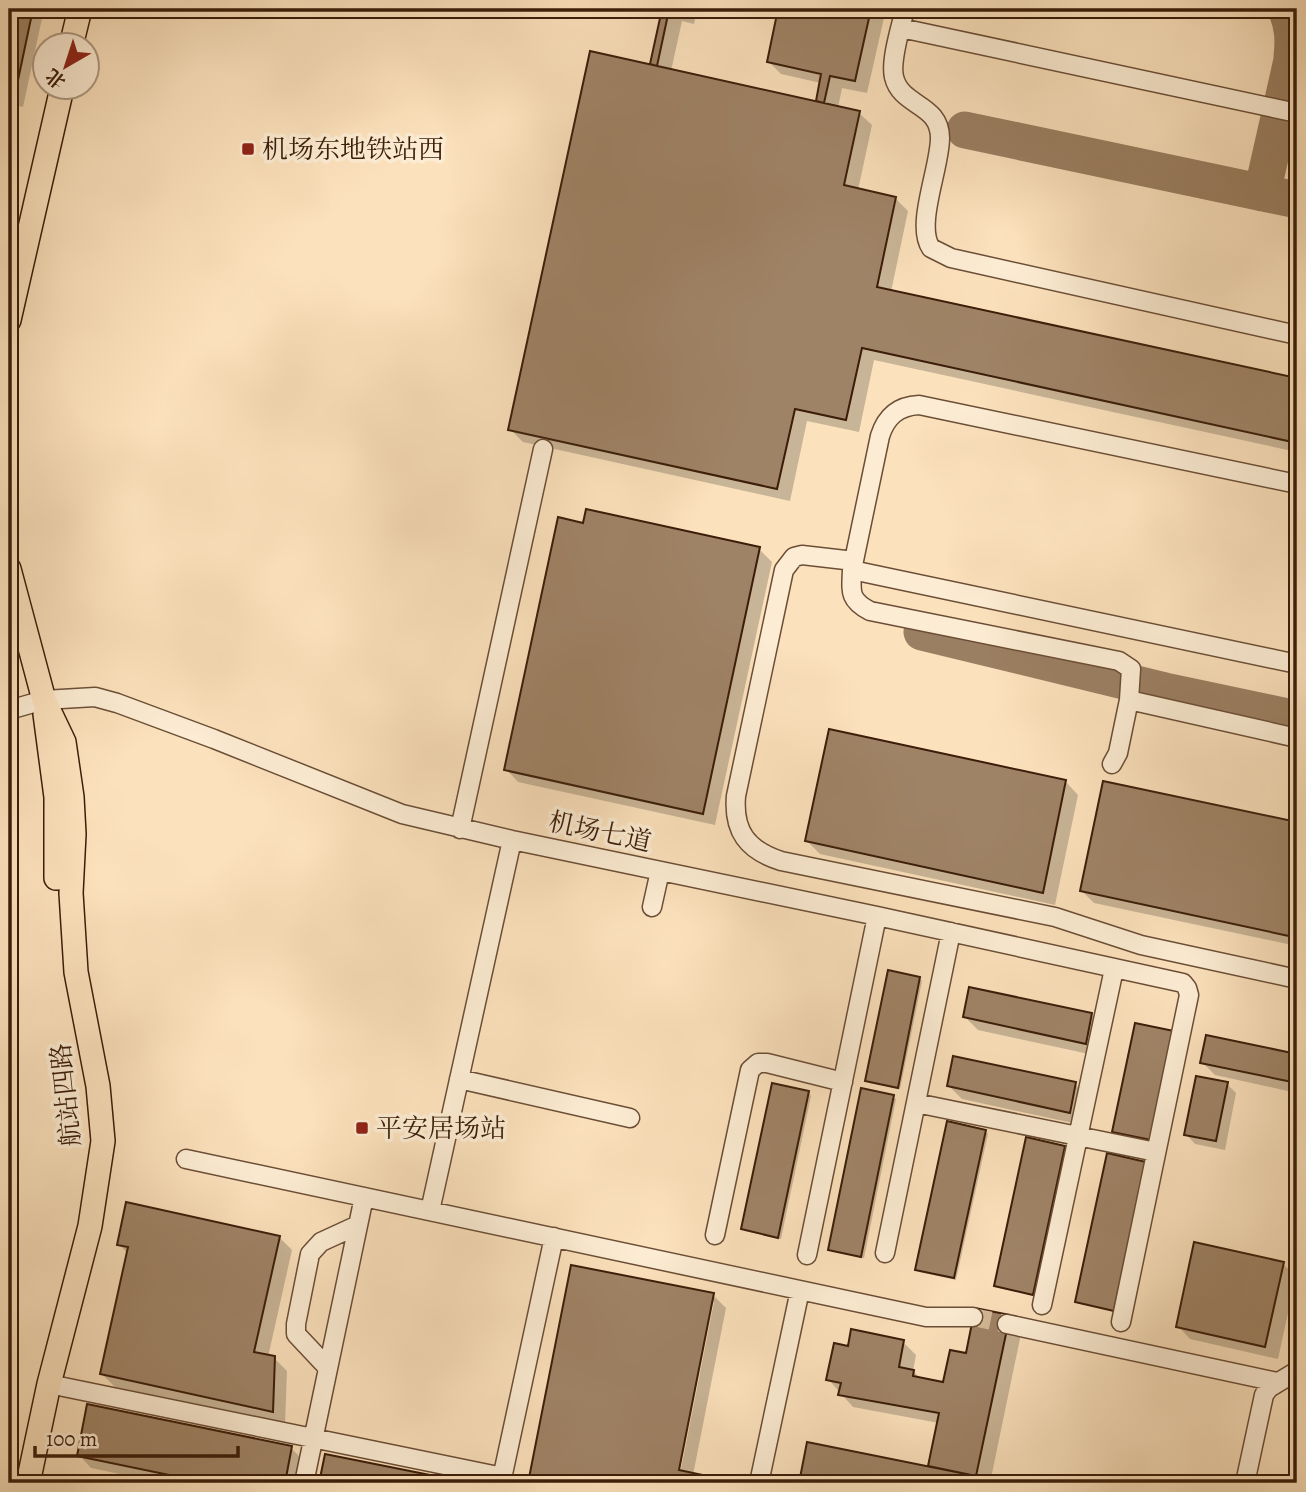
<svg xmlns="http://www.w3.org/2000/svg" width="1306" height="1492" font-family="Alegreya,'Noto Serif SC',serif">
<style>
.shadow{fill:#0003;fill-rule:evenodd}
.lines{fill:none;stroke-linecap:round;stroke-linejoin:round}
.taxiway{stroke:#9b7f62;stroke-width:37}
.building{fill:#9f8366;stroke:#3b1d09;stroke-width:2}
.minor-tunnel{stroke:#d5ba98;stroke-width:18;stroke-dasharray:18 9;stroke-linecap:butt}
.minor-casing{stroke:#6b4e36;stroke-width:21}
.major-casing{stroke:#3b1d09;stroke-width:26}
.minor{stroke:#fcecd3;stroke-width:18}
.major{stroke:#fbe1bc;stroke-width:23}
.poi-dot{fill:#8f2418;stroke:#fcecd3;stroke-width:2.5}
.labels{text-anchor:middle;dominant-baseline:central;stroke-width:7;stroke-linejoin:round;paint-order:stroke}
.poi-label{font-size:26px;fill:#3b1d09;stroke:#fcecd3;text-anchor:start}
.street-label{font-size:26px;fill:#3b1d09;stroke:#fcecd3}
</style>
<rect width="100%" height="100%" fill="#fbe1bc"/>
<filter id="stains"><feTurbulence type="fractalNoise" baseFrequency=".00286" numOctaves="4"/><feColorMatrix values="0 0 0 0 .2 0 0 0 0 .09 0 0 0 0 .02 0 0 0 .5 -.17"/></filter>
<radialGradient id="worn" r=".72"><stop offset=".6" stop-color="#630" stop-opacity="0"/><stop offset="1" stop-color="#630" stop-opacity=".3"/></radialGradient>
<path class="shadow" d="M9,9h35l-21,98 -14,-3z
M664,9h33l-3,15 -12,-3 -11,50 146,32 4,-20 -40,-9 -13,-13 12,-52h106l-19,84 -25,-5 -4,20 21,5 13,12 -14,65 37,8 13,13 -17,81 406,88v72l-423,-92 -15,72 -52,-11 -17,80 -267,-59 -13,-13 141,-363z
M585,525l174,24 13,13 -57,263 -197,-43 -12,-13z
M1066,782l12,13 -23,110 -235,-51 -13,-13z
M1104,783l193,41v122l-203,-43 -13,-13z
M920,979l2,2 -22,108 -31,-6 -2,-2z
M1091,1015l13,13 -6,28 -120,-26 -13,-13z
M1136,1025l17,117 -37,-8 -2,-2z
M1207,1037l90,19v37l-82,-18 -13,-13z
M1075,1084l13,13 -6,28 -120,-26 -13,-13z
M1227,1084l9,9 -11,57 -30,-6 -9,-10z
M809,1093l2,3 -30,143 -36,-8 -2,-2z
M893,1097l3,2 -32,159 -31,-6 -3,-3z
M985,1131l3,3 -32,146 -36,-8 -3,-3z
M1064,1147l3,3 -32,146 -36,-8 -3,-2z
M1145,1163l-29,149 -36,-8 -3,-2z
M279,1237l13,13 -24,107 6,1 13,13 -2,53 -170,-37 -13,-13 26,-120 -9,-10z
M1283,1264l13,12 -18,83 -88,-20 -12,-13z
M573,1267l140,28 13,13 -33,167 41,8h-204zM710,1302h4l-35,177 -4,-1z
M976,1310l46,19 -32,154h-189l8,-39 120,24 10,-45 -86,-16 -25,-28 21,-31 54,-6 13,13 -3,16 8,8 24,5 22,-29z
M291,1448l13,13 -5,22h-136l-72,-15 -12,-13z
M326,1456l135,27h-140z"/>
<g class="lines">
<path class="taxiway" d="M1286,9c7,16 8,30 6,48
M965,130l332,70
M1262,193l35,-155
M922,632l243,59 132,28"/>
</g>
<path class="building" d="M9,9h24l-19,90 -5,-1z
M662,9h20l-1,3 -12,-2 -12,56 -7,-2z
M778,9h93l-16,72 -25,-5 -6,27 -8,-2 5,-27 -54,-12z
M590,51l270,60 -16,74 52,12 -19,90 420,91v65l-435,-95 -16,72 -51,-11 -18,80 -269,-59z
M586,509l174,38 -57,267 -199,-44 54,-253 25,6z
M829,729l237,51 -23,113 -238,-52z
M1103,781l194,41v76l-8,38 -209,-45z
M888,970l32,7 -22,111 -33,-7z
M969,987l123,26 -6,31 -123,-27z
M1135,1023l39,8 -23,109 -39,-8z
M1206,1035l91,19v29l-97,-20z
M953,1056l123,26 -6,31 -123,-27z
M1196,1076l32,6 -12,59 -32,-6z
M772,1083l37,8 -31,147 -37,-9z
M861,1088l33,7 -33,162 -33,-7z
M947,1121l39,9 -32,148 -39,-8z
M1026,1137l39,9 -32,149 -39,-9z
M1107,1153l39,9 -32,149 -39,-9z
M126,1202l154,34 -26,116 21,4 -2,56 -173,-38 28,-127 -11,-2z
M1194,1242l90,20 -19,85 -89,-20z
M571,1265l143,28 -35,177 61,13h-212z
M975,1308l35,7 -34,161 -48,-10 11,-53 -101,-18 3,-12 -15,-3 8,-37 14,3 3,-17 53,11 -5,27 15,3 -1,6 30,6 7,-32 16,3z
M87,1404l205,42 -7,37h-77l-131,-27z
M807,1442l169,34 -1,7h-176z
M325,1454l145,29h-151z"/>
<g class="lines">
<path class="minor-tunnel" d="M973,1317l34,7"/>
<g class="minor-casing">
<path id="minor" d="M905,9c-4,17 -15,52 -11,68 7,30 46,26 46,61 0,30 -25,87 -9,110l20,10 346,77
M901,28l396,85
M1297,484l-378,-79c-21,1 -33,12 -39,31l-28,134c-1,22 -3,30 18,41l249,50 12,8 -2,31 168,38
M854,561l-52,-6 -8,2 -10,13 -48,226c-3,35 11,54 45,65l274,56 86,28 156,34
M852,570l445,94
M9,710l35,-10 51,-3 22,6 97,36 188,75 110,26 365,76 306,67 4,5 2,7 -68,327
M1112,764l6,-11 11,-53
M460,829l83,-380
M652,907l8,-36
M459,1079l171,39
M916,1103l240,49
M186,1159l740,158h47
M430,1211l82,-371
M715,1235l35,-165 8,-7h9l76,19
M885,1253l66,-321
M807,1255l70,-339
M1042,1305l72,-336
M1007,1324l270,58
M328,1368l-32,-34v-10l14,-70 11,-12 37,-17
M49,1384l454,93
M304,1483l60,-286
M501,1483l53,-246
M759,1483l41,-193
M1245,1483l19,-88 5,-7 28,-17"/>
</g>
<g class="major-casing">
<path id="major" d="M71,46l9,-37
M9,320l53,-232
M9,569l35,131 20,42 8,55 2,37 -3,59 5,79 22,114 5,55 -13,85 -41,158 -21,99
M45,714l11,83v81"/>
</g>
<use href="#minor" class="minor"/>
<use href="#major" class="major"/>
</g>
<g class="poi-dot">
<rect x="241" y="142" width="14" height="14" rx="3.5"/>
<rect x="355" y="1121" width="14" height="14" rx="3.5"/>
</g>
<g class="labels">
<g class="poi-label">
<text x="262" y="149">机场东地铁站西</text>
<text x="376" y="1128">平安居场站</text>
</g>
<g class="street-label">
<text transform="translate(600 832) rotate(12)">机场七道</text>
<text transform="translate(66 1095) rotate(-96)">航站四路</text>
</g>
</g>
<rect width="1306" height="1492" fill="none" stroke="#fbe1bc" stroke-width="35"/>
<rect x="10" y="10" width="1285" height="1471" fill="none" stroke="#3b1d09" stroke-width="3.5"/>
<rect x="18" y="18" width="1271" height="1457" fill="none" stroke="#3b1d09" stroke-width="2"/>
<g transform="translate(66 66) rotate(219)"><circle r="33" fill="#fcecd3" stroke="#af9982" stroke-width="2"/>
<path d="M0-5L12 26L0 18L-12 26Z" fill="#8f2418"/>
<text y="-10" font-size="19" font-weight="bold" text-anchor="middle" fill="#3b1d09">北</text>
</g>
<path d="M35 1446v10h203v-10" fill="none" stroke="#3b1d09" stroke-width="3.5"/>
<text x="46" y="1446" font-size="21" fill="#3b1d09" stroke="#fcecd3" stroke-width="5" paint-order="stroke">100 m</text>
<rect width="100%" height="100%" filter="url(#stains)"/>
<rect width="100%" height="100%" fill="url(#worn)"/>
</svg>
